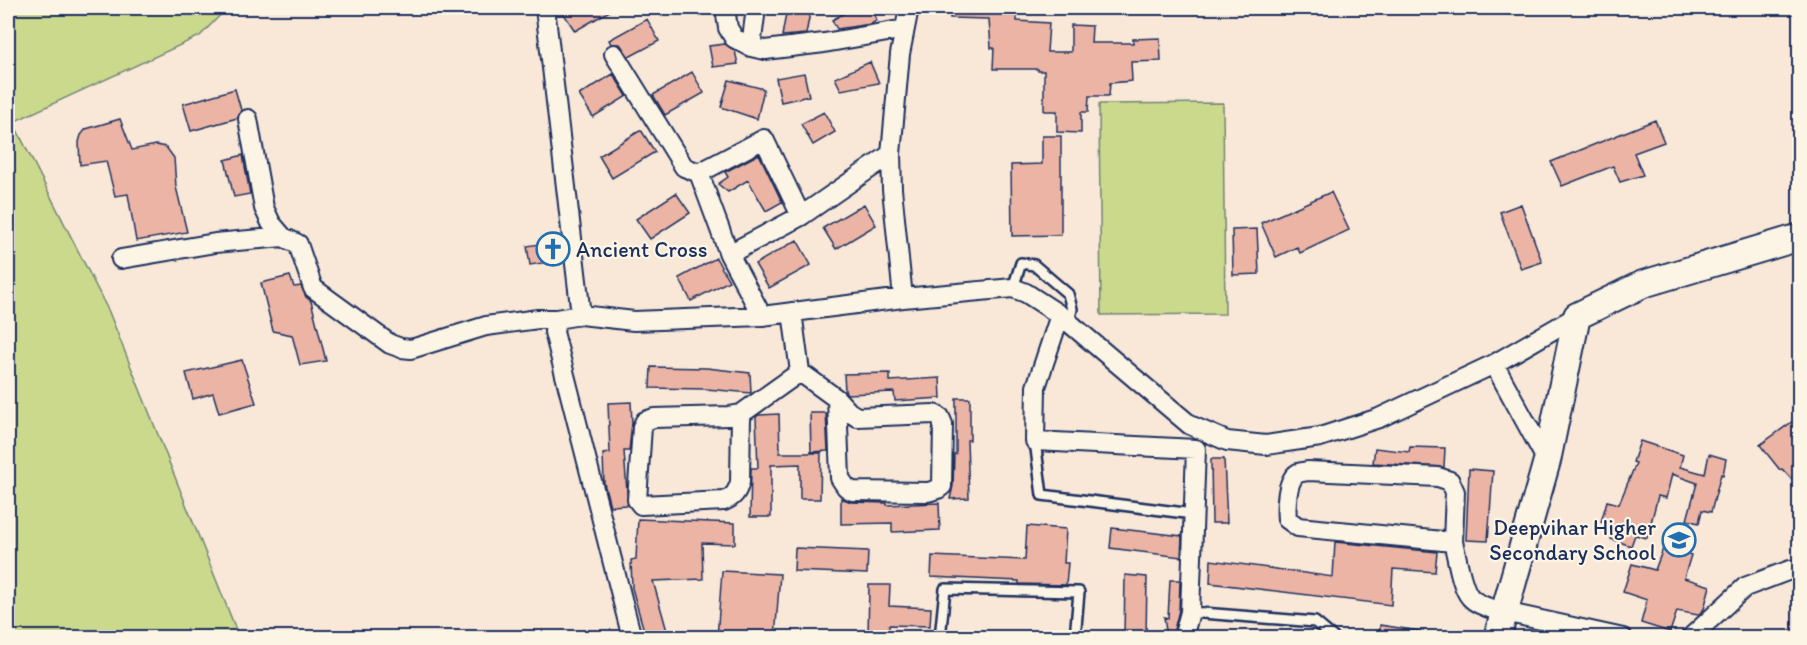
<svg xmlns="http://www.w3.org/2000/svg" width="1807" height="645" font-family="Itim,sans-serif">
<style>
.green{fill:#cad98c;stroke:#728475;stroke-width:1.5}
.building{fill:#ecb4a4;stroke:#1b2f5e;stroke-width:1.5}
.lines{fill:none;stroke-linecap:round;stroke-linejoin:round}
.lane-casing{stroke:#1b2f5e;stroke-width:14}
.street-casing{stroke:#1b2f5e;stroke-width:22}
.secondary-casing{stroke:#1b2f5e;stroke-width:30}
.lane{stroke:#fcf5e5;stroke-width:9}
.street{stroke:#fcf5e5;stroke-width:18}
.secondary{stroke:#fcf5e5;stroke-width:26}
.labels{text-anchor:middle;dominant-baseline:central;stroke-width:4.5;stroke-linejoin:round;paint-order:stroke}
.poi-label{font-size:22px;fill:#1b2f5e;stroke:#fcf5e5;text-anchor:start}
</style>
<rect width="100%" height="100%" fill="#f9e8d8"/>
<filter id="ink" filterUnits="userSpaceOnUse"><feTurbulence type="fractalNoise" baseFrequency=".0167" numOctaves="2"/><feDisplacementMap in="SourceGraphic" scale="12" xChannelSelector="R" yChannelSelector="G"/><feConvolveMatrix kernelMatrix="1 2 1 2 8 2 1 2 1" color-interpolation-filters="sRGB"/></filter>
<g filter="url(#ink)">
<path class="green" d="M8,8h219l-27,28 -187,86 96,190 130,325h-231z
M1223,103l2,211 -124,1 -2,-211z"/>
<path class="building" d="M560,8h55l-40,23z
M787,8h24l-5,26 -24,2z
M853,8h17l7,12 -6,4 -34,5 -5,-9z
M950,8h67v13l32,2 -2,29h24v-27l21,1 -1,17h42v-4l27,-1 1,23 -30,1 1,19 -22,2 -1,13h-20l-1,16h-7v21l-24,-1v-21h-13v-40h-6v-2h-45l1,-21h-3l-2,-29 -39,-1z
M647,19l12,22 -30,16 -9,-13h-9l-2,-4z
M725,44l10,7 3,13 -25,3 -4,-21z
M870,62l9,21 -38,7 -6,-12z
M692,72l12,21 -39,22 -12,-20z
M804,73l5,23 -28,6 -5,-24z
M613,74l14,22 -34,21 -14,-22z
M729,80l35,9 -7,30 -36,-12z
M235,89l6,21 -4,8 -46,13 -8,-27z
M824,112l11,20 -22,13 -12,-21z
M120,119l12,31 24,-5 10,2 8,11 2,29 11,45 -51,9 -8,-47 -13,2 -9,-35 -26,4 -1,-23 2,-7 5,-6z
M1655,120l9,22 -30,11 9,22 -23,7 -7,-16 -51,20 -11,-24z
M641,130l14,22 -43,26 -13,-22z
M1042,136h19v99l-49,1 -1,-71 31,-1z
M759,154l23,48 -16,9 -18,-31 -20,12 -10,-8 10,-7 -3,-5z
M243,155l7,39 -16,3 -9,-37z
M1331,192l18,38 -49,23 -3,-6 -21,10 -15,-34z
M676,193l14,20 -40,26 -14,-20z
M864,204l12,21 -40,24 -13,-21z
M1521,204l21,58 -21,7 -21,-57z
M1257,229l2,45 -26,1 -1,-45z
M797,240l14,25 -42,23 -14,-24z
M546,243l3,19 -19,3 -3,-19z
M716,258l13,23 -38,20 -12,-23z
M290,276l4,11 7,-1 5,11 5,4 15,60 -26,4 -8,-30 -19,-4 -12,-48z
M242,360l14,43 -37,10 -6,-20 -20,6 -7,-26z
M651,367l56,1 43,5 1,20 -45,-4 -56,-1z
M890,373v8l50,-3 1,20 -46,3 -1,-9 -47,2 -2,-3 -1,-17z
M956,398h14v42h-3l2,58 -19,1 3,-13 1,-32h2z
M631,402l1,21 -3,28h-5l4,54 -18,1 -6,-23 -1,-29 7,-1 -2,-50z
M810,413h16l2,38 -17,1z
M779,414l1,39h41l-1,46h-20v-35l-29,1v52h-21l1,-49h7l-2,-51 3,-2z
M1800,416v72l-18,-19 -2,1 -20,-25z
M1640,441l43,14 -3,12 25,7 4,-20 17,5 -3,16 -2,-1 -10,38 -9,-2 -3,13 -12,-3 10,-37 -25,-9 -6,24 -8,-2 -11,42 -12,-3 -4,11 -20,-7 4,-11 -14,-6 6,-21 12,3 17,-41 -3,-1z
M1410,447l35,1 -1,19 -71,-4 2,-15 34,4z
M1211,459h13l3,64h-15z
M1469,469l24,2 -5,70 -22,-1z
M841,498l10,4 36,1v2l52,-2 1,27 -48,2v-9l-51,1z
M638,519l97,4v21l-33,-1 1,36 -50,2 16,57h-23l-14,-50 -1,-28 5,-1z
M1027,526l39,3 -2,34h4l-2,22 -47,-1v-3l-88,-4 1,-21 93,4z
M1112,528l70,8 -1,21 -71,-9z
M1335,542l102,10 -2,20 -42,-3 -2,36 -181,-22 1,-23 122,17z
M1664,546l27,9 -7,23 26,8 -6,23 -6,6 -21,-4 -7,21 -29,-9 6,-23 -24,-8 9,-28 23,6z
M795,548l73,3 -1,23 -73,-3z
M722,571l58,3 -5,64h-58z
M1125,575l22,2 -1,61h-22z
M1170,580h10l-1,30 -7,28h-5l-3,-21 4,1z
M869,585h21l-1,21 42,2 -1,18 -41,-1v13h-21z
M1380,625l39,6 -1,7h-39z"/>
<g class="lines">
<g class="lane-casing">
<path id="lane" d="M1013,288l8,-25 13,2 34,29 4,15 -3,13
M1035,441l7,54 151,19
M1190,612l125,10 19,16
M940,638l5,-49 134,3 -4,46"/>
</g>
<g class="street-casing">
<path id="street" d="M545,8l36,307
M725,8l3,20 6,10 17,9 14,3 59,-7 81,-14
M751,47l5,-39
M614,54l70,113 15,6 30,81 33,62
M248,119l16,89 7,15 12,14
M891,154l9,-100 9,-46
M699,173l65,-34 37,77
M729,254l72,-38 90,-62 1,35 11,109
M121,259l94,-16 68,-6 15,7 15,44 77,56 11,4 10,1 75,-23 52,-7h18l25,-4 53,6 128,-5 141,-18 110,-10 13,5 34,22 130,110 37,16 39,4 54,-8 59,-19 115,-54 83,-48
M792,312l8,60 37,27 12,13 8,5 77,-3 6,3 3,7 -1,62 -4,3 -10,3 -76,-1 -6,-4 -6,-9 -3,-79
M1060,315l-24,72 -1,54 161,8 -6,163 -7,26
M556,319l-2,13 78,306
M1494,364l53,97
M741,414l-1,68c-3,10 -6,15 -16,19l-83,4 -4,-5 5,-73 3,-6 9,-3 75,-2 12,-2 59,-42
M1453,542l2,-50 -5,-11 -12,-4 -130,-6c-4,1 -7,1 -10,2 -12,7 -12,35 -11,46l11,8 155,15c4,14 8,45 17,55 6,7 17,10 25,13l128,28
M1690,638l55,-51 45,-17h10"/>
</g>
<g class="secondary-casing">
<path id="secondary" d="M1497,638l50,-177 30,-145 66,-32 157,-47"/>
</g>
<use href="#lane" class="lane"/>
<use href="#street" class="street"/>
<use href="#secondary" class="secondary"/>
</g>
</g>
<defs>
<g id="church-ring" transform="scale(1.725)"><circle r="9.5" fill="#fcf5e5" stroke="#1f6fb2" stroke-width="1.5"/><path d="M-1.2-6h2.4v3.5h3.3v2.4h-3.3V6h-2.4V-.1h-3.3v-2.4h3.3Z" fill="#1f6fb2"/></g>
<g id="school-ring" transform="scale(1.725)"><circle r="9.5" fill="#fcf5e5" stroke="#1f6fb2" stroke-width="1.5"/><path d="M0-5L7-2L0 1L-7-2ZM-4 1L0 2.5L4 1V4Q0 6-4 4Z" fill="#1f6fb2"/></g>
</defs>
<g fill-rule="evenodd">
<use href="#church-ring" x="553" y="249"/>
<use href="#school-ring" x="1679" y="540"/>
</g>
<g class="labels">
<g class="poi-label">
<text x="576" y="249">Ancient Cross</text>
<text x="1656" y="527" text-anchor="end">Deepvihar Higher<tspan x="1656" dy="25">Secondary School</tspan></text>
</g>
</g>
<rect width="1807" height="645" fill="none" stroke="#fcf5e5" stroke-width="30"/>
<rect x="15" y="15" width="1777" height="615" fill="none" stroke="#1b2f5e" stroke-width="2" filter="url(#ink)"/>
</svg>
